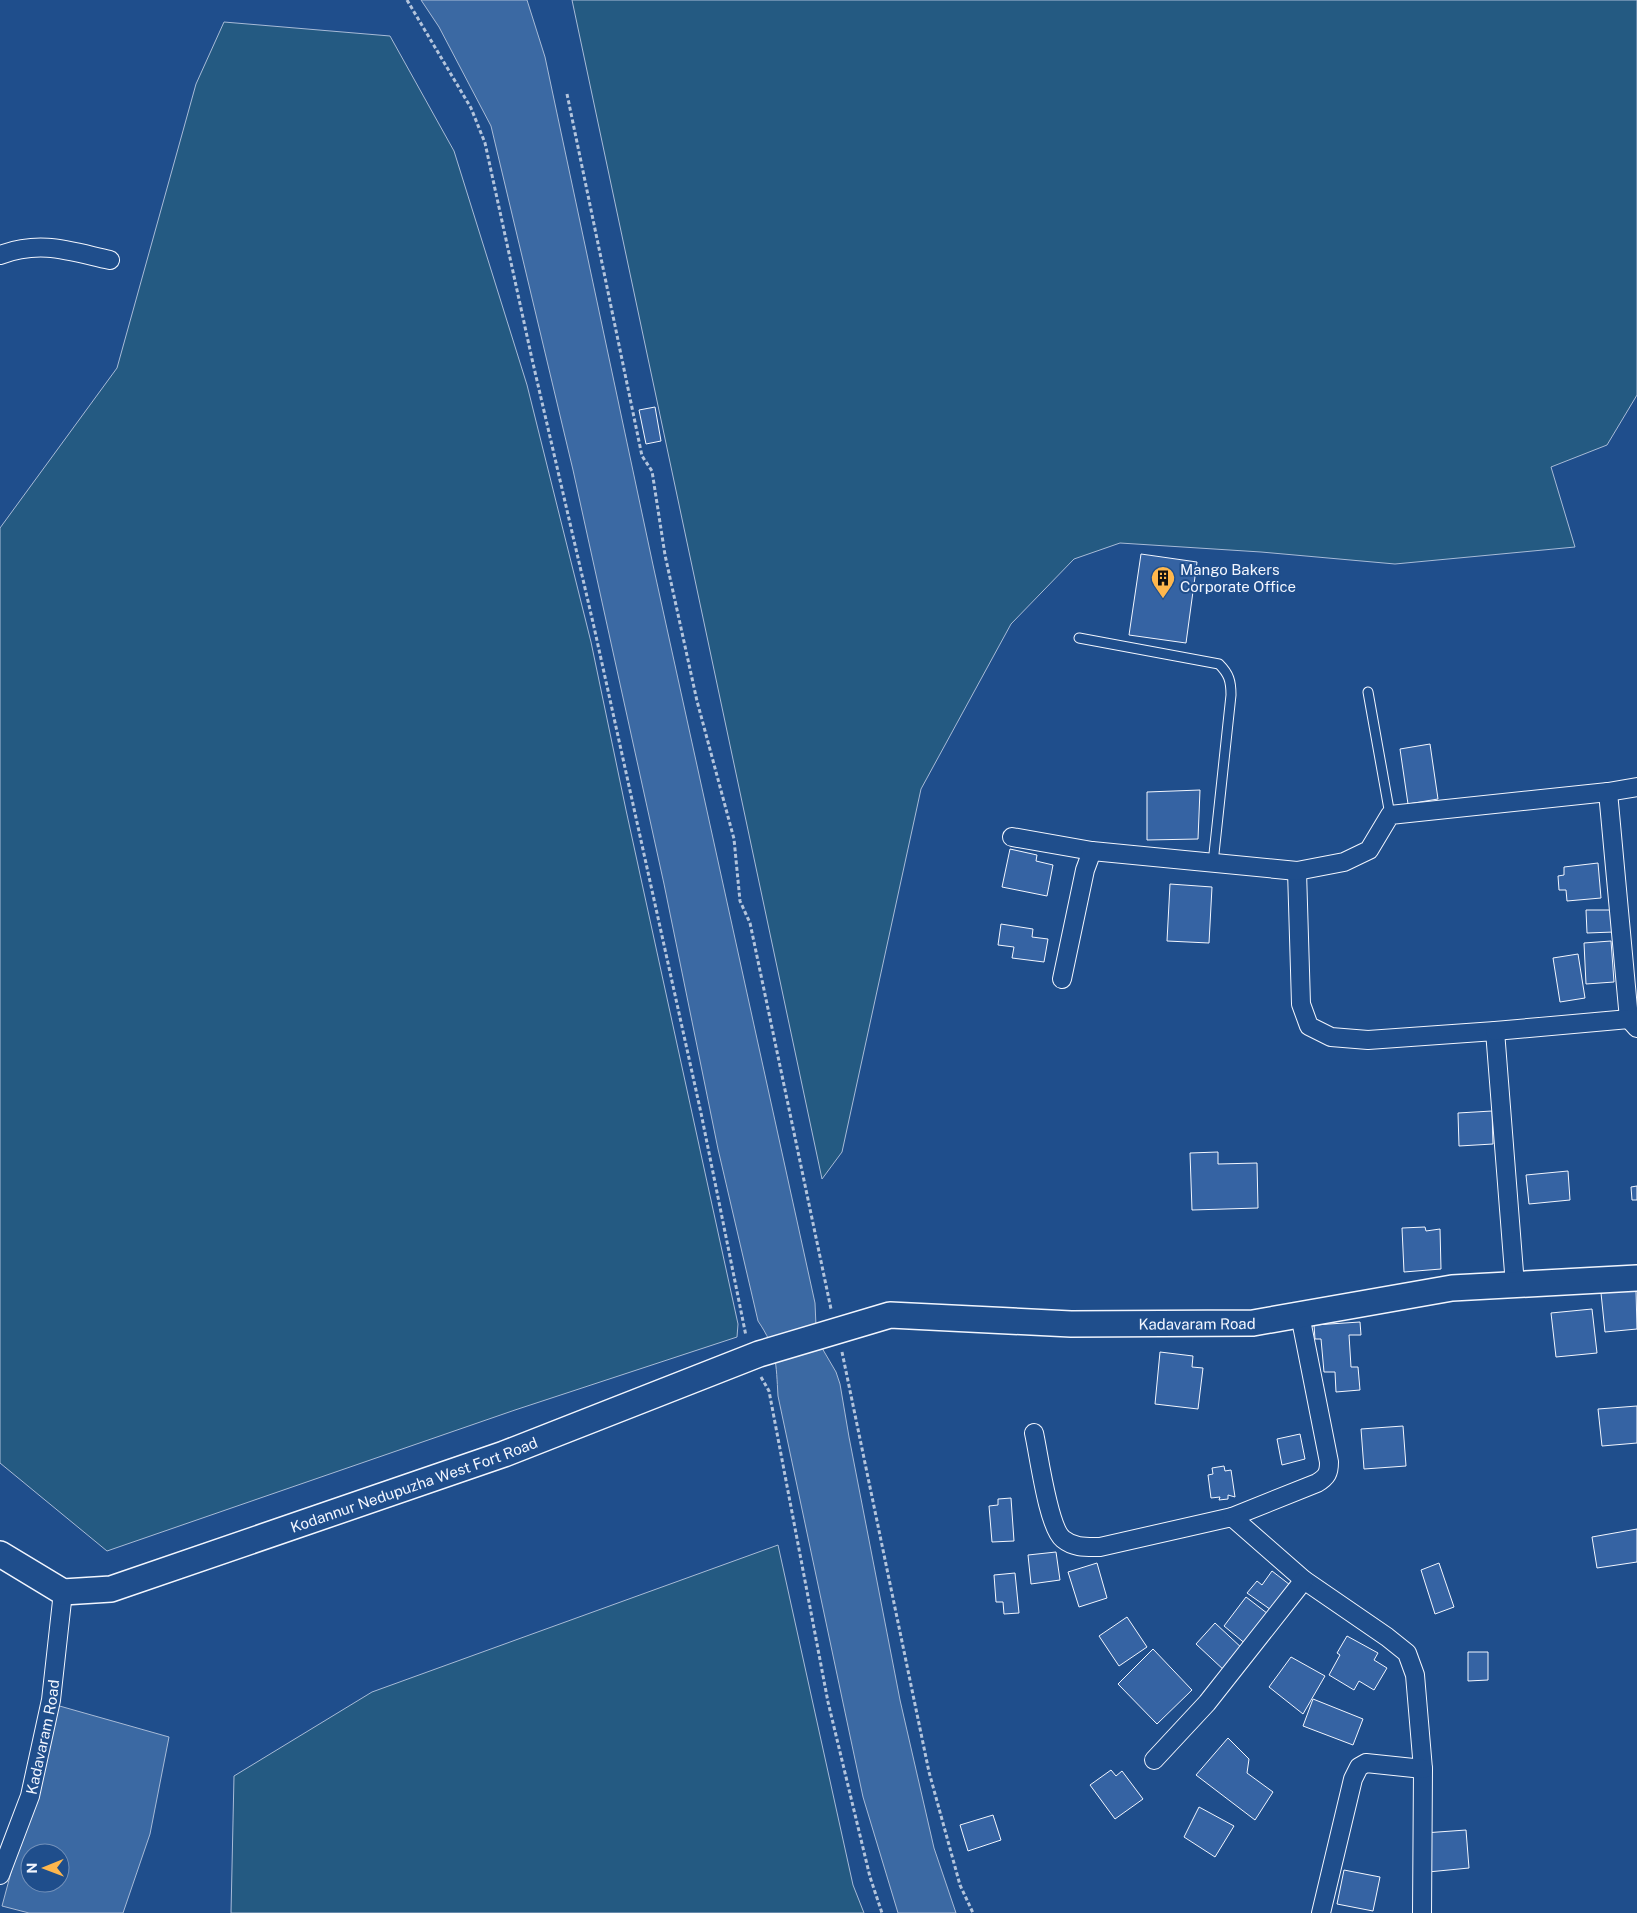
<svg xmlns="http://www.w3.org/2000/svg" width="1637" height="1913" font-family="'Public Sans',sans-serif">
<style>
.green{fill:#245a82;stroke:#a8bbd7}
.water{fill:#3b69a3;stroke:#a8bbd7;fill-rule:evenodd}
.building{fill:#3563a3;stroke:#f2f6ff}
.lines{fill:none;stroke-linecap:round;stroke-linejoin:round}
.lane-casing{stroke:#f2f6ff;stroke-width:11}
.street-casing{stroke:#f2f6ff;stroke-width:20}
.secondary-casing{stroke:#f2f6ff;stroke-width:28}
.path{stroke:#b3c4dc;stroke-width:3;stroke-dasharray:4 2.5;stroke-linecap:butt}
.lane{stroke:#1f4e8c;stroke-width:9}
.street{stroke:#1f4e8c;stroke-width:18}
.secondary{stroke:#1f4e8c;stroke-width:25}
.labels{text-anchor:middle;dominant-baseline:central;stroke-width:4;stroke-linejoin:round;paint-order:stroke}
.poi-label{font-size:15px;fill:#f2f6ff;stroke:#1f4e8c;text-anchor:start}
.street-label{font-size:15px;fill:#f2f6ff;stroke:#1f4e8c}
</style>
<rect width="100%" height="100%" fill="#1f4e8c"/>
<path class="green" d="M572,0h1065v395l-30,50 -56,22 24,80 -180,17 -134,-12 -141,-9 -46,16 -63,65 -90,165 -79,363 -20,27z
M224,22l166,14 64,115 73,234 64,257 35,168 112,514 -1,13 -222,73 -408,141 -107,-88v-935l117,-160 79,-284z
M778,1545l75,340 11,28h-633l3,-137 138,-84z"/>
<path class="water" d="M421,0h106l18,57 108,508 162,738 1,23 6,22 14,24 4,12 9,53 51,263 34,148 22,65h-58l-35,-116 -85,-401c-2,-33 -1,-47 -20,-75l-40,-172 -54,-265 -91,-414 -82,-344 -52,-99z
M56,1705l113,32 -19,97 -27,79h-94l-27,-7zM30,1853h30v30h-30z"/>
<path class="building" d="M655,407l6,34 -15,3 -7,-34z
M1141,554l56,8 -11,81 -57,-8z
M1430,744l8,55 -30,5 -8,-55z
M1200,790l-2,49 -51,1v-48z
M1010,849l27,6 -1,6 17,4 -6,31 -45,-9z
M1598,863l3,35 -34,3 -1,-11h-7l-1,-14 6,-1v-8z
M1170,884l42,3 -3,56 -42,-2z
M1586,910h27l1,22 -27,1z
M1001,924l32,5 -1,8 16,2 -4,23 -32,-4 2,-11 -16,-2z
M1611,941l3,41 -28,2 -2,-41z
M1578,954l7,44 -25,4 -7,-44z
M1492,1111l1,33 -34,2 -1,-33z
M1218,1152v12l39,-1 1,45 -66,2 -2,-57z
M1568,1171l2,29 -41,4 -3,-29z
M1637,1186v14h-5l-1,-13z
M1425,1227l1,4 14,-2 1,40 -37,3 -2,-44z
M1636,1290l1,39 -32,3 -4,-39z
M1592,1309l5,44 -41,4 -5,-44z
M1360,1322l1,13h-12l2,32h7l2,23 -24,2 -1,-20h-11l-3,-33h-6l-1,-14z
M1160,1352l33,4 -1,11 11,1 -5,41 -43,-5z
M1637,1406v37l-35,3 -4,-37z
M1403,1426l3,40 -42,3 -3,-40z
M1300,1434l5,25 -23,6 -5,-26z
M1224,1466l1,5 6,-1 4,27 -7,-2v4l-9,1 1,-3 -9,1 -3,-23 5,-1 -1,-6z
M1011,1498l3,43 -22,1 -3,-36 9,-1v-6z
M1637,1529v33l-40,6 -5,-31z
M1056,1552l4,28 -29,4 -3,-29z
M1097,1563l10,35 -28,9 -11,-35z
M1439,1563l15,44 -19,7 -14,-44z
M1272,1571l22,17 -20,24 -27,-19 10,-12 5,4z
M1015,1573l4,40 -15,1 -1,-12h-7l-2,-27z
M1246,1597l26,20 -25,28 -23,-19z
M1127,1617l20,30 -28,19 -20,-30z
M1215,1623l29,27 -18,22 -30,-28z
M1347,1636l31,17 -4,7 13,8 -13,22 -15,-9 -5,9 -25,-15 11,-20 -3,-2z
M1153,1649l39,41 -35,34 -39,-40z
M1468,1652h20v28l-20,1z
M1291,1657l34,19 -22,38 -34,-27z
M1313,1699l50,20 -10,26 -50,-19z
M1228,1738l21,21 -2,14 26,19 -18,28 -59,-45z
M1111,1770l5,6 6,-5 21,28 -28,20 -25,-34z
M1199,1807l35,19 -19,31 -31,-20z
M993,1815l8,25 -33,11 -8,-26z
M1466,1830l3,38 -41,4 -4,-39z
M1344,1870l36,7 -7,34 -36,-7z"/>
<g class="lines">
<g class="lane-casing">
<path id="lane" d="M1079,638l140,26c10,10 12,17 12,31l-18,168
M1368,692l22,123"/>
</g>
<g class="street-casing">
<g id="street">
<path d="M0,255c41,-15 69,-4 110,5"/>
<path d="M1608,792l21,227 8,9"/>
<path d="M1012,837l80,14"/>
<path d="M1297,871l4,133 8,22 22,11 37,3 127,-9 20,254"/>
<path d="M1062,979l23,-109 7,-19 205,20 47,-9 25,-12 21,-35 218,-23 29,-5"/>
<path d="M1495,1031l134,-12"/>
<path d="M1034,1433c5,22 14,94 29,106 11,9 23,8 37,8l132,-30 72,63 83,57 20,16 8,22 8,94 -1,144"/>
<path d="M1232,1517l85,-34c10,-6 12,-10 12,-21l-29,-147"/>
<path d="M1154,1760l53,-57 97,-123"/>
<path id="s1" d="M0,1875l30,-79 21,-96 12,-108"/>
<path d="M1321,1913l32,-134 6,-12 7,-4 57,6"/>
</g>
</g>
<g class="secondary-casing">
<g id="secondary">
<path id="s2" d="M0,1554l63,38 48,-3 393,-135 255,-100 131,-39 181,9 182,-1 199,-35 185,-10"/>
</g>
</g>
<path class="path" d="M407,0l64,108 14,35 47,216 62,268 107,486 45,223
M567,94l75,362 10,15 13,84 32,146 37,138 6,62 10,22 81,386
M842,1352l87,420 31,113 13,28
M761,1377l8,14 59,311 42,175 12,36"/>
<use href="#lane" class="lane"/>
<use href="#street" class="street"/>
<use href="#secondary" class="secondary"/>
</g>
<defs>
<g id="building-pin" transform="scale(1.25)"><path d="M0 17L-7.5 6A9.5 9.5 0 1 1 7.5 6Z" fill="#ffb74d" stroke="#1f4e8c"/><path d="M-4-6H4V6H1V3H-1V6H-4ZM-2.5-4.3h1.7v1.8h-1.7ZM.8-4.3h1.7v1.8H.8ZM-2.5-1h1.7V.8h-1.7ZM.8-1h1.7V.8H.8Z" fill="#111"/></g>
</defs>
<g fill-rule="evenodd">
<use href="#building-pin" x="1163" y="578"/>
</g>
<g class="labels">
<g class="poi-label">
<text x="1180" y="569">Mango Bakers<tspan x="1180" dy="17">Corporate Office</tspan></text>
</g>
<g class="street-label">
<text stroke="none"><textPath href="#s2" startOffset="1255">Kadavaram Road</textPath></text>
<text stroke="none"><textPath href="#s2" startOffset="442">Kodannur Nedupuzha West Fort Road</textPath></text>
<text stroke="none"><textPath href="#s1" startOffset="145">Kadavaram Road</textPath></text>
</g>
</g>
<g transform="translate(45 1868) rotate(269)"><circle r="24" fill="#1f4e8c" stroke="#7391ba"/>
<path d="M0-4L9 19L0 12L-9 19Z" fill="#ffb74d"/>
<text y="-8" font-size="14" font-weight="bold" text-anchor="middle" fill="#f2f6ff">N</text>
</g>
</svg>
